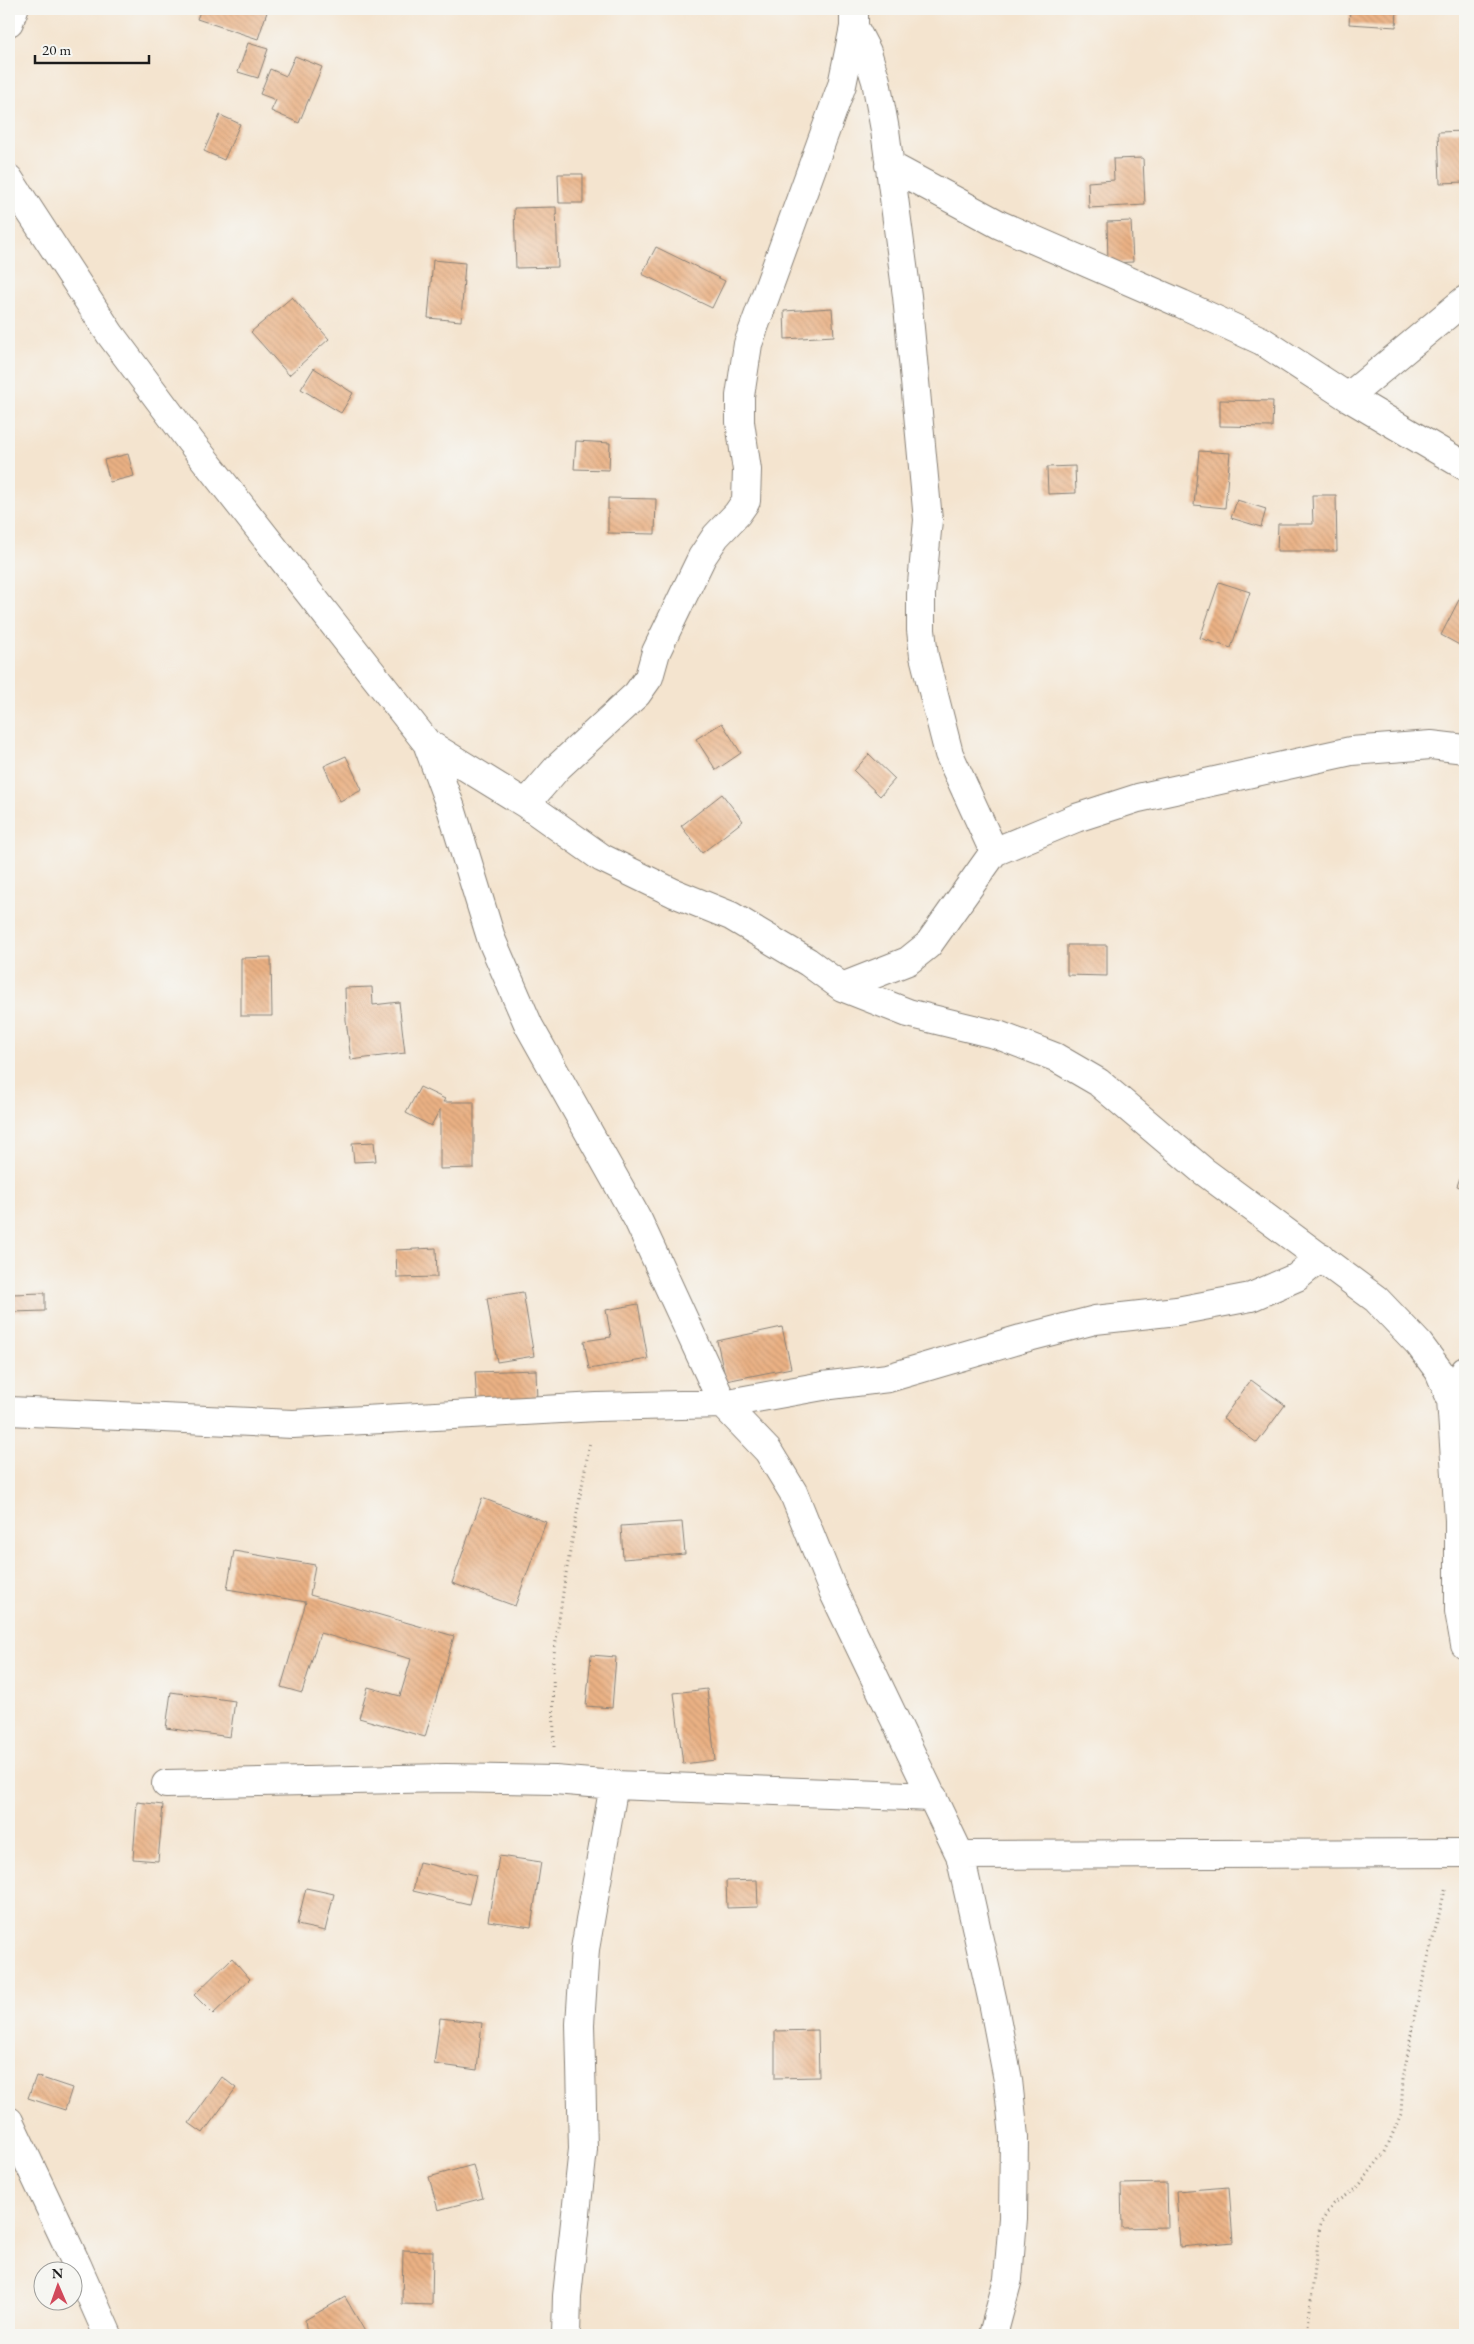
<svg xmlns="http://www.w3.org/2000/svg" width="1474" height="2344" font-family="'EB Garamond',serif">
<style>
.building{fill:url(#building-back-hatch)}
.lines{fill:none;stroke-linecap:round;stroke-linejoin:round}
.minor-casing{stroke:#888076;stroke-width:30}
.path{stroke:#888076;stroke-width:3;stroke-dasharray:1 4;stroke-linecap:butt}
.minor{stroke:#fff;stroke-width:28}
</style>
<defs>
<pattern id="building-back-hatch" width="6" height="6" patternUnits="userSpaceOnUse" patternTransform="scale(1.25)"><rect width="6" height="6" fill="#eab184"/><path d="M-1 5l2 2M0 0l6 6M5-1l2 2" fill="none" stroke="#c89871"/></pattern>
</defs>
<rect width="100%" height="100%" fill="#f6f6f2"/>
<filter id="ink" filterUnits="userSpaceOnUse"><feTurbulence type="fractalNoise" baseFrequency=".02" numOctaves="2"/><feDisplacementMap in="SourceGraphic" scale="10" xChannelSelector="R" yChannelSelector="G"/><feConvolveMatrix kernelMatrix="1 2 1 2 8 2 1 2 1" color-interpolation-filters="sRGB"/></filter>
<filter id="wash" filterUnits="userSpaceOnUse"><feTurbulence type="fractalNoise" baseFrequency=".0096" numOctaves="4" result="noise"/><feDisplacementMap in="SourceGraphic" scale="20" xChannelSelector="R" yChannelSelector="G"/><feGaussianBlur stdDeviation="1.12" result="paint"/><feColorMatrix in="noise" values="0 0 0 0 0 0 0 0 0 0 0 0 0 0 0 0 0 1.4 0 .05"/><feComposite in="paint" operator="in"/></filter>
<g filter="url(#wash)">
<rect width="100%" height="100%" fill="#f4e4cf"/>
<g id="blocks">
<path class="building" d="M201,9h67l-10,30 -61,-20z
M1350,9h47l-1,18 -47,-3z
M248,43l20,6 -10,29 -20,-6z
M295,56l27,11 -23,56 -28,-12 5,-11 -16,-6 10,-25 16,7z
M220,115l20,9 -16,36 -20,-9z
M1465,131v51l-25,1 -2,-51z
M1143,158l2,47 -56,3 -1,-26 26,-2 -1,-21z
M558,174h25v29h-24z
M556,207l2,60 -42,1 -2,-60z
M1131,221l2,41 -25,1 -1,-41z
M656,247l69,34 -13,27 -70,-34z
M433,260l32,3 -4,58 -33,-3z
M292,297l37,42 -40,36 -38,-43z
M832,308l2,28 -49,3 -1,-28z
M314,368l39,25 -12,20 -40,-24z
M1220,400l53,1 -1,26 -52,-1z
M576,441l34,2 -1,27 -35,-1z
M1199,451l31,2 -5,55 -31,-3z
M128,454l6,22 -24,6 -6,-22z
M1075,466l1,27 -28,1 -1,-27z
M1312,495h24l1,56h-60l1,-27h35z
M608,498l48,1 -1,35 -47,-1z
M1237,500l29,9 -5,18 -30,-9z
M1219,582l31,10 -19,56 -31,-10z
M1465,588v60l-24,-13z
M722,723l19,30 -25,17 -20,-31z
M869,754l26,25 -15,17 -26,-25z
M346,756l16,34 -22,11 -16,-35z
M722,794l21,27 -41,32 -21,-27z
M1067,945h40v31l-40,-1z
M271,957l1,59h-31v-58z
M372,987l1,18 26,-3 6,51 -54,7 -5,-40 -1,-32z
M420,1087l25,12 -2,3h31v66l-34,1v-60l-9,17 -25,-13z
M374,1142l2,19 -22,1 -2,-19z
M1465,1164v25l-8,-3z
M436,1248l1,29 -40,1 -1,-28z
M523,1292l11,64 -37,6 -10,-64z
M45,1293v18l-33,1 -1,-18z
M638,1304l10,55 -59,10 -5,-28 27,-4 -5,-27z
M782,1327l9,41 -65,13 -9,-40z
M536,1370l1,32 -60,3 -2,-33z
M1251,1380l34,25 -28,38 -34,-25z
M482,1498l64,24 -31,84 -63,-23z
M682,1522l3,32 -62,5 -2,-33z
M234,1551l81,14 -5,30 144,41 -29,101 -66,-19 9,-31 32,9 11,-37 -91,-26 -18,60 -21,-6 25,-85 -79,-13z
M591,1655l25,2 -4,51 -26,-2z
M707,1689l8,71 -32,4 -9,-71z
M171,1692l64,9 -5,36 -64,-9z
M137,1802l26,3 -5,56 -25,-2z
M499,1856l42,6 -10,65 -43,-6z
M419,1862l57,13 -7,29 -56,-13z
M757,1880l1,27 -31,1 -1,-27z
M306,1888l28,6 -9,37 -28,-6z
M232,1958l18,21 -37,35 -19,-19z
M440,2018l42,5 -5,47 -43,-6z
M818,2030l1,47 -44,1v-47z
M36,2076l36,12 -7,22 -37,-12z
M222,2077l14,11 -33,45 -14,-10z
M473,2165l10,33 -45,12 -9,-33z
M1167,2183l1,44 -46,1 -1,-44z
M1229,2187l4,55 -53,5 -4,-56z
M403,2250l30,1 -1,54 -30,-1z
M345,2297l22,38h-60l-2,-15z"/>
</g>
</g>
<g filter="url(#ink)">
<use href="#blocks" fill-opacity="0" stroke="#888076" stroke-width="1"/>
<g class="lines">
<g class="minor-casing">
<path id="minor" d="M9,22l5,-13
M854,27l13,25 9,29 9,49 22,166 21,224 -7,74v36l3,26 25,98 45,98
M889,165l111,60 182,79 80,37 86,56 117,69
M9,179l101,155 80,107 237,302 24,65 41,133 37,85 109,194 85,184 45,47 25,41 40,99 127,264 34,152 14,73 6,57 -1,81 -5,61 -15,56
M1348,397l117,-97
M427,743l99,61 76,54 72,35 57,23 77,46 34,25 66,26 90,22 57,22 43,25 104,88 174,129 43,45 20,27 12,28 8,121v91l6,34
M526,804l32,-37 79,-73 12,-17 7,-25 46,-95 14,-21 21,-22 9,-13 1,-31 -7,-48v-26l8,-52 94,-259 12,-58v-18
M842,987l66,-26 20,-16 66,-93 82,-34 62,-20 213,-47 80,-6 34,4
M1451,1399l14,-28
M9,1411l284,13 304,-17 126,-3 100,-18 65,-8 133,-39 74,-19 82,-9 74,-14 46,-20 24,-20
M166,1784l280,-6 109,2 59,5 319,12
M960,1855l505,-2
M9,2121l68,144 31,70
M566,2335l1,-39 16,-147 -3,-125 5,-75 29,-164"/>
</g>
<path class="path" d="M554,1747l-1,-86 12,-82 25,-137
M1307,2335l13,-111 13,-20 25,-17 27,-35 16,-38 2,-34 12,-68 31,-126"/>
<use href="#minor" class="minor"/>
</g>
</g>
<rect width="1474" height="2344" fill="none" stroke="#f6f6f2" stroke-width="30"/>
<g transform="translate(58 2286) rotate(358)"><circle r="24" fill="#f6f6f2" stroke="#9f9f9c"/>
<path d="M0-4L9 19L0 12L-9 19Z" fill="#d1495b"/>
<text y="-8" font-size="14" font-weight="bold" text-anchor="middle" fill="#1c1c1c">N</text>
</g>
<path d="M35 55v8h114v-8" fill="none" stroke="#1c1c1c" stroke-width="2.5"/>
<text x="42" y="55" font-size="15" fill="#1c1c1c" stroke="#f6f6f2" stroke-width="4" paint-order="stroke">20 m</text>
</svg>
